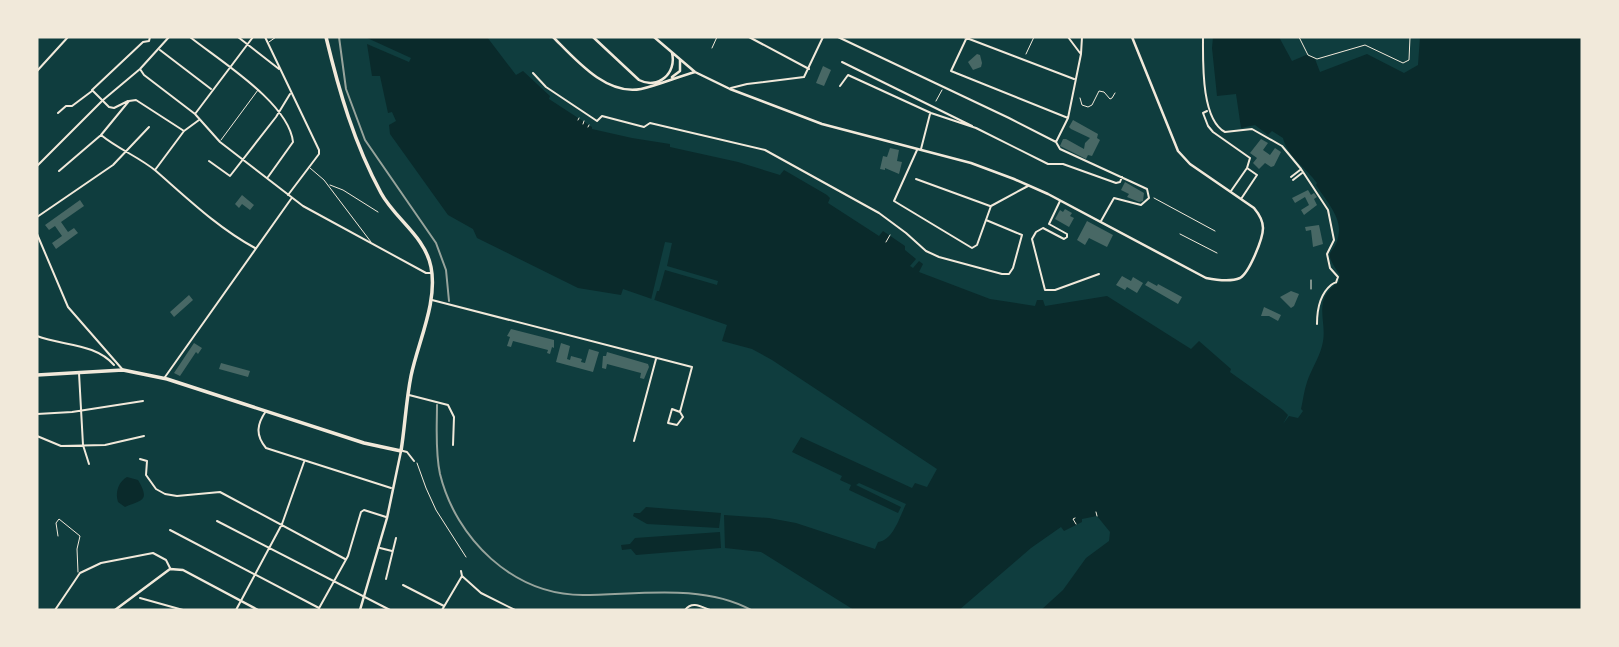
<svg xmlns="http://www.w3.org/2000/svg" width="1619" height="647" font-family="Bitter,serif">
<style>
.water{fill:#0a2a2b}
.pier{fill:#0f3d3e}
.building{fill:#486865}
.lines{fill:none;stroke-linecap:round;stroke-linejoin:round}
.path{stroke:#f1e9da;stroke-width:1}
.service{stroke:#f1e9da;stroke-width:1}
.pedestrian{stroke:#f1e9da;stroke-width:2}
.minor{stroke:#f1e9da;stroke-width:2}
.secondary{stroke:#f1e9da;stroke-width:2.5}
.primary{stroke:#f1e9da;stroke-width:3.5}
.rail{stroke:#97a49c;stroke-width:2}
</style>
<rect width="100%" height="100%" fill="#0f3d3e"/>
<path class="water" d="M365,37h122l29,38 7,-4 27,25 -1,3 43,28v2l40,9 38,6v3l68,15 42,13 4,-5 43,25 3,3 -2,5 51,33 4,-5 22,15v4l11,9 -6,7 3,2 6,-7 4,3 -4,8 71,27 45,7 2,-6h6l2,6 62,-10 84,53 8,-8 32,28 -1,3 53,38 5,5 -5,9 6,-8 9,2 5,-7 -2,-2c2,-9 3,-18 6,-27 4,-12 12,-24 15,-36 7,-25 -12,-45 17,-64l1,-7c-21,-30 -3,-17 -1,-44 1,-16 -15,-33 -23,-46l1,-2c-10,-14 -30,-27 -34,-45l-11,-7 -4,4 -13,-10 -14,3 -5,-34 -19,2 -5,-48 1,-11h66l13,24 14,-6 9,4 5,13 47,-18 37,19 14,-8 2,-28h162v573h-541l22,-20 23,-32 23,-17 1,-9 -13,-16 -15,3v3l-18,9 -3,-4 -30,21 -72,62h-105l-93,-58 -36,-4 -1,-33 45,3 27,5 79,26 3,-7c15,-1 22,-26 28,-38l-47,-21 -3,2 45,22 -3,6 -49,-23 2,-5 -11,-5 2,-4 -50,-24 9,-15 111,51 3,-5 12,4 10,-18 -165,-109 -20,-11 -30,-8 5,-16 -104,-36 -2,6 -43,-7 -101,-50 -4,-9 -25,-14 -58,-81 -1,-9 7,-4 -4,-9 -4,1 -8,-37h-8l-5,-32 42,18 2,-4z
M127,477l11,3c13,22 3,20 -13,27l-7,-5c-3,-9 0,-20 9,-25z
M646,507l75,6 -2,15 -72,-4 -14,-8 1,-3h6z
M720,532l1,16 -85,7 -5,-6 -9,1 -1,-5 9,-1 5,-6z"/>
<path class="pier" d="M665,242l7,1 -5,23 51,15 -1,4 -52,-15 -6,21h-2l-3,10 -3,-1z"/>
<path class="building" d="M977,54l3,1 2,8 -1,4 -8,3 -5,-8z
M823,66l8,4 -7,16 -8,-3z
M1073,120l25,14 -1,4 3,2 -8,16 -4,-1 -2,4 -26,-13 3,-7h3l18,10 1,-6 5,-5 -19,-9 -2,-2z
M1261,139l7,4 -5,7 7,5 5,-7 6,4 -7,14 -3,1 -6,-4 -6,6 -6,-6 4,-5 -7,-5z
M890,148l9,2 -2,11 5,1 -3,12 -14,-6v2l-5,-1 3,-13 4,1z
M1125,182l19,11 -1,8 -4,1 -12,-5 2,-3 -8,-4z
M1308,190l3,5 3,-2 3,4 -3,2 3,6 -13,10 -3,-5 8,-5 -4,-8 -10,6 -3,-5z
M242,195l12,10 -4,5 -8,-6 -3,4 -4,-4z
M80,200l4,6 -23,16 7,10 6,-4 4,5 -22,16 -4,-6 10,-7 -7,-10 -6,4 -4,-5z
M1065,209l7,4 -2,3 4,2 -5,9 -14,-8 5,-9 3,2z
M1087,221l26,14 -6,12 -18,-9 -4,7 -8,-5z
M1319,225l4,19 -10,3 -2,-17 -5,1 -1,-4z
M1122,276l9,5 2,-4 10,6 -6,10 -10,-6 -2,3 -9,-5z
M1148,281l9,5 1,-2 24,13 -4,7 -33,-19z
M1291,291l8,3 -5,12 -3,2 -11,-11z
M189,295l4,5 -19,17 -4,-5z
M1264,307l17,8 -3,6 -9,-5h-8z
M511,329l43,11v8l-2,-1 -2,7 -3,-1 1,-3 -35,-9 -2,6 -4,-1 3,-9 -3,-1z
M194,343l8,5 -4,6 -2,-2 -16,24 -6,-3z
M561,343l9,3 -3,13 3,1 1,-4 11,3 -1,3 4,1 4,-14 10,3 -6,20 -37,-10z
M607,352l41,12 1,3 -5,12 -4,-1 1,-5 -4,-1 -30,-8 -1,5 -4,-1 1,-12h3z
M221,363l29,8 -2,6 -29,-8z"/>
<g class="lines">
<path class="path" d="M712,48l5,-11
M1026,54l8,-17
M1080,98l2,7 6,2 4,-2 7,-14 5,1 6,7 2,-1 3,-5
M936,101l6,-11
M578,120l1,-2
M583,124l1,-3
M588,127l1,-2
M1154,198l61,33
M1180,234l37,19
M886,242l4,-7
M1311,289v-9
M417,463l9,25 10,22 30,47
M1096,512l1,4
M1075,518l-2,1 3,5"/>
<path class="service" d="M1299,37l9,18 9,4 48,-14 38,18 6,-3 1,-23
M269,42l7,-5
M221,140l37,-50
M310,168l14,12 47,62
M330,185l13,5 35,22
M58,536l-2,-13 3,-4 21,17 -3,13 1,23"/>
<path class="pedestrian" d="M1203,37c0,25 -2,82 22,95l27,-3 30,17 19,23 27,41 6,30 -7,14 3,14 8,9c-4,10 1,2 -7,8 -12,10 -14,26 -14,39
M1207,111l-4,2 5,13 5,6 37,26 -3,10
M1291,177l9,-7
M1293,180l9,-7
M1231,191l16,-23 10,7 -16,24"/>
<path class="minor" d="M190,37c30,24 99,66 103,105l-25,35
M238,37l41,32
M265,37l54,113v4l-31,41
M749,37l60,32
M838,37l171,81 47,24 4,7 87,40 2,9 -8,7 -27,-7 -13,23
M964,37l110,42
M967,37l-16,34 117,47
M1068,37l12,16
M160,50l51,39
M842,62l130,64
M140,69l4,6 51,39 25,28 83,64 123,67h5
M37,71l31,-34
M533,73l13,14 51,34 5,-5 42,11 6,-4 115,27 114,63 27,20 20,18 13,6 63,17h7l4,-6 9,-33 -36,-15
M840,86l8,-11 83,38 45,15 72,36h15l53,19 4,-1 2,-5
M731,88l16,-4 57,-7 19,-40
M128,101l-14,7 -5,-1 -17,-17 51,-48 6,-1 1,-4
M58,113l8,-7h6l20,-15
M195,114l58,-77
M101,135c17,14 38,22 55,36 31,27 62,57 99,77
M1056,142l12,-24 13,-64 1,-17
M921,149l9,-35
M917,150l-23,51 78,47 5,-3 14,-39 37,-20
M209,161l21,15 46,-59 14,-23
M37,166l66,-66 37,-31 29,-32
M155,170l29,-39 15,-11
M59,171l42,-36 28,-34 7,-1 48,31
M916,179l74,27
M1060,201l-11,23 18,10v3l-3,2 -21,-11 -7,4 -4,7 13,51h10l44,-16
M37,217l76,-52 36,-38
M37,234l31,73 55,63
M432,300l260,67 -12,45 3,5 -6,8 -9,-2 4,-14 8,3
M37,336c26,10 58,7 77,29
M79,373l4,72 6,19
M165,377l126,-178
M409,395l39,10 6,12 -1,28
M266,411c-9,13 -11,24 0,37l125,40
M37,414l35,-2 71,-11
M37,436l24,10 44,-1 39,-9
M634,441l22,-82
M403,451l4,1 7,9
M140,459l7,2 -1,14 10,14 9,5 12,2 43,-4 125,67
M217,521l173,89
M170,530l149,78
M380,548l12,3
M462,576l19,17 34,17
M386,579l10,-41
M403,585l41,21
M140,598l43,12
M55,610l25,-37 21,-10 52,-10 13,7 4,8
M236,610l46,-86 22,-62
M318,610l30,-54 13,-44 3,-2 22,7
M442,610l20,-34 -1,-5
M685,610c7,-9 15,-4 25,0"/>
<path class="secondary" d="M553,37c22,22 53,59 88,52 18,-4 36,-12 54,-17
M593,37l46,43c19,10 38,-7 33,-27
M654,37l41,35 35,17 92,35 149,39 43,16 34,15 158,84c10,2 25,4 34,0 9,-5 23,-39 23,-50 0,-8 -4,-14 -9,-20l-64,-44 -12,-13 -46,-114
M672,77l8,-6v-11
M115,610l55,-41 13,1 75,40
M360,610l27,-92 14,-67"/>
<path class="primary" d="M37,375l86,-5 44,9 197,64 37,8c4,-25 5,-50 10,-75 7,-34 27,-74 20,-109 -6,-31 -36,-48 -50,-74 -27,-50 -42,-102 -55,-156"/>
<path class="rail" d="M339,37l7,52 19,51 71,103 10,27 3,31
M437,405c0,22 -2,46 3,69 16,65 73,121 143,121 53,0 119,-12 168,15"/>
</g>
<rect width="1619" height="647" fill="none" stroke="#f1e9da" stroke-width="77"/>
</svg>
